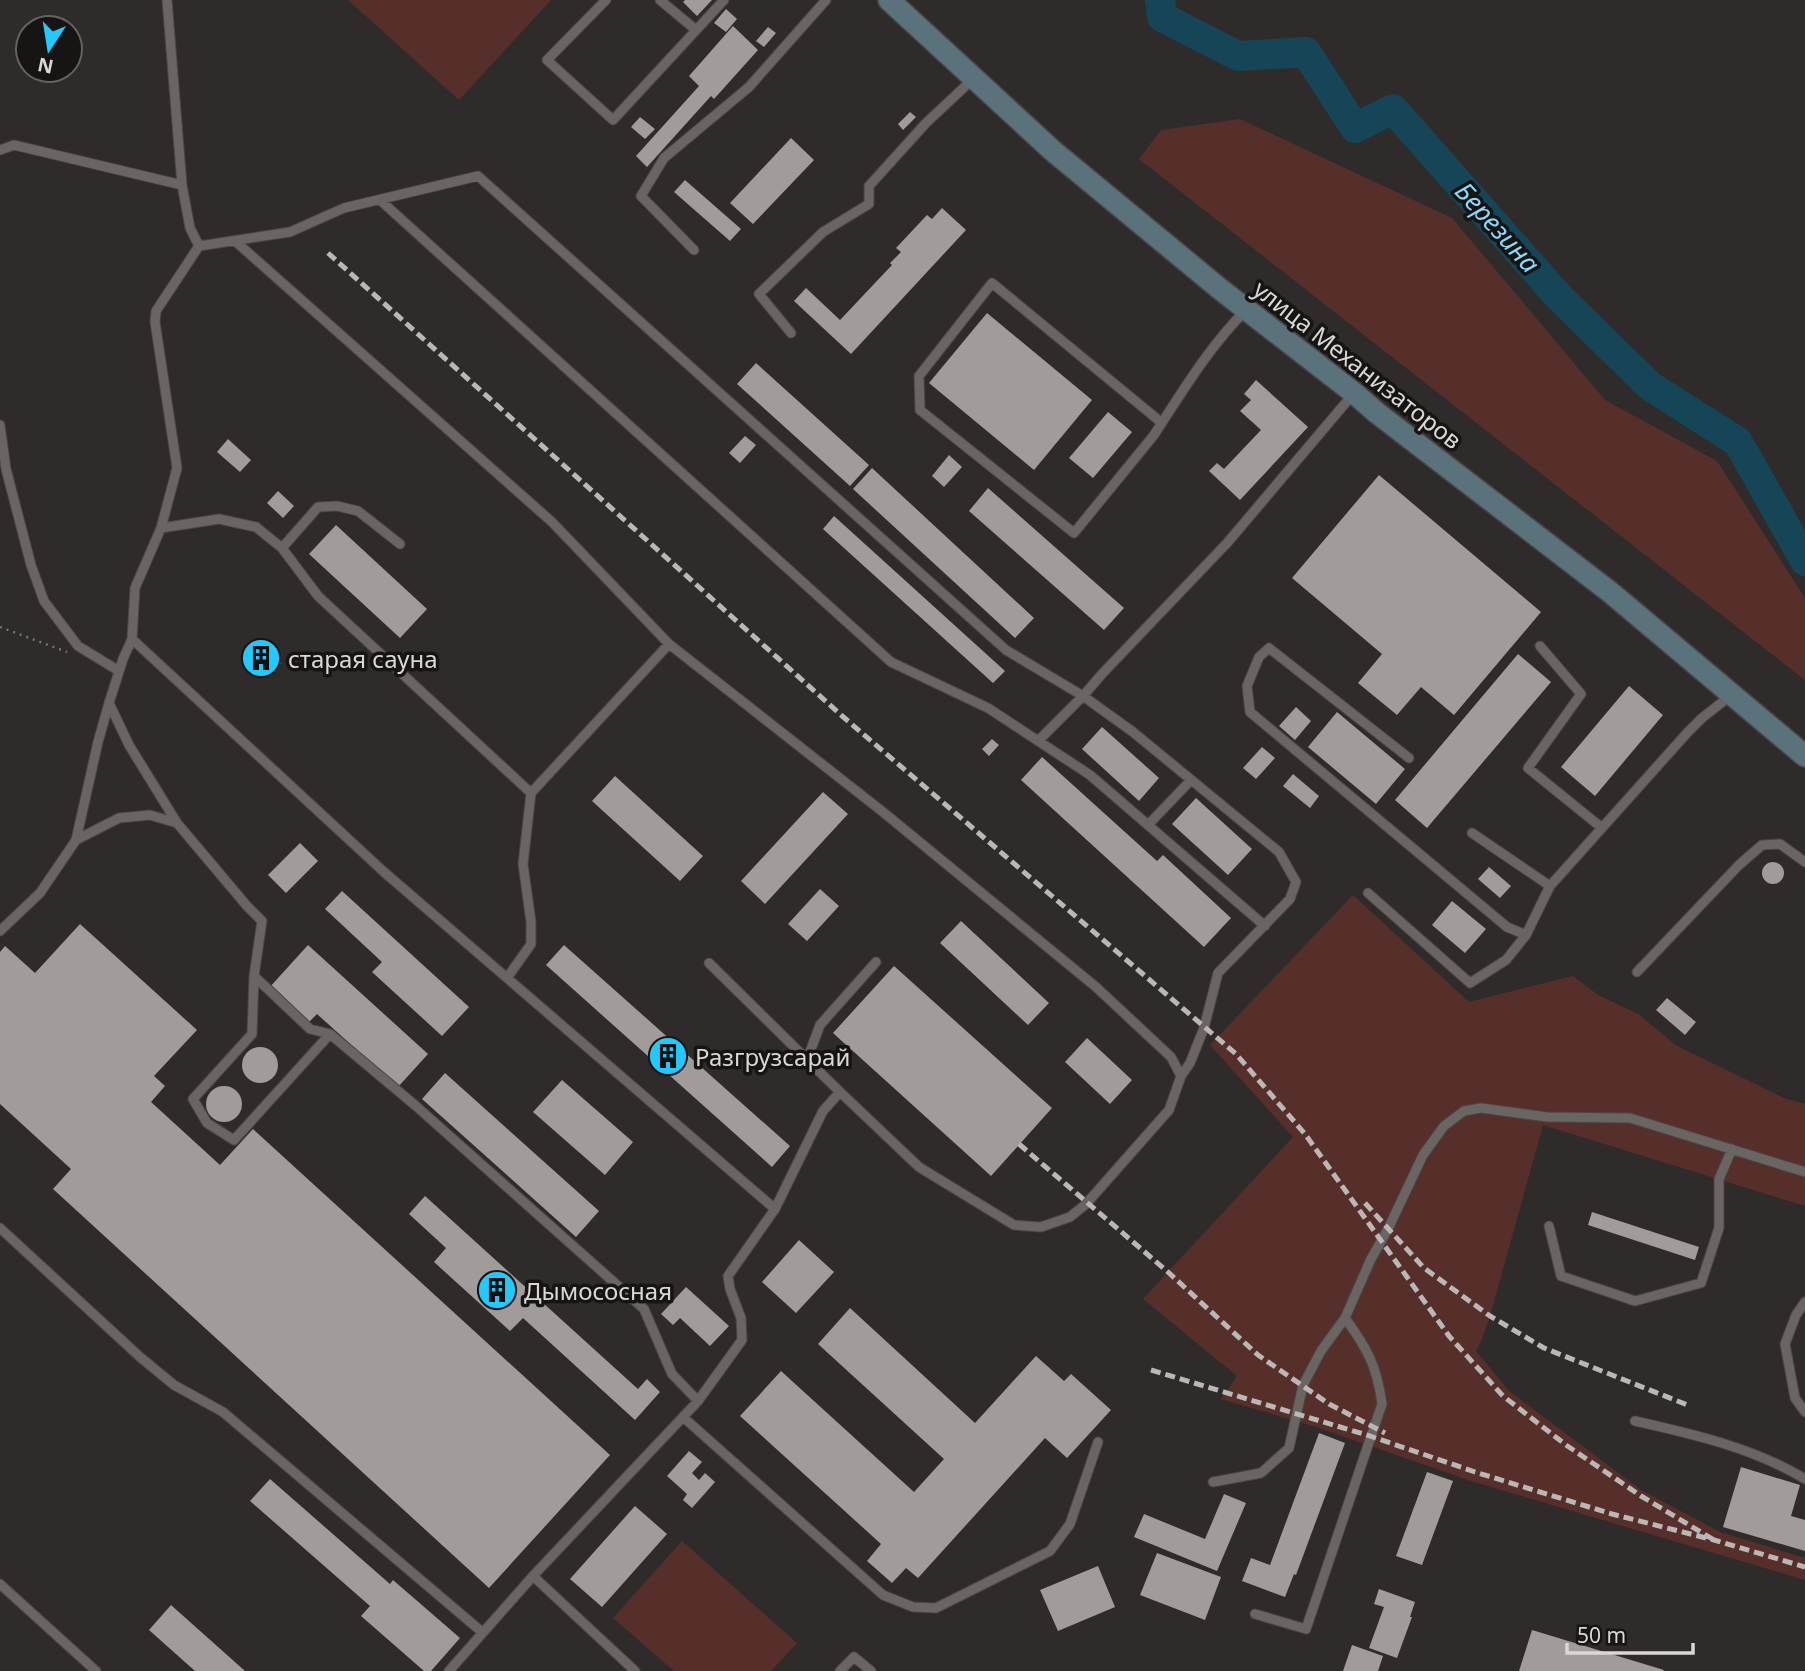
<svg xmlns="http://www.w3.org/2000/svg" width="1805" height="1671" font-family="'Noto Sans',sans-serif">
<style>
.green{fill:#562f2b}
.lines{fill:none;stroke-linecap:round;stroke-linejoin:round}
.river{stroke:#154556;stroke-width:30}
.building{fill:#a19b9a}
.lane-casing{stroke:#4b4746;stroke-width:11}
.secondary-casing{stroke:#4b4746;stroke-width:24}
.path{stroke:#787373;stroke-width:2.5;stroke-dasharray:2 5;stroke-linecap:butt}
.lane{stroke:#6a6463;stroke-width:9}
.secondary{stroke:#59727c;stroke-width:21}
.rail{stroke:#bbb7b7;stroke-width:5;stroke-dasharray:10 5;stroke-linecap:butt}
.labels{text-anchor:middle;dominant-baseline:central;stroke-width:7;stroke-linejoin:round;paint-order:stroke}
.street-label{font-size:24px;fill:#dbd7d7;stroke:#171414}
.poi-label{font-size:24px;fill:#dbd7d7;stroke:#171414;text-anchor:start}
.water-label{font-size:26px;font-style:italic;fill:#8bd8f8;stroke:#171414}
</style>
<rect width="100%" height="100%" fill="#302b2b"/>
<path class="green" d="M348,0h203l-92,100z
M1240,119l212,99 153,182 112,61 88,137v82l-666,-521 22,-29z
M1353,895l116,107 104,-26 25,19 40,19 39,32 107,52 21,6v102l-262,-81 -53,191 -8,23 -6,12 33,40 132,99 79,42 85,26v22l-334,-99 -155,-54 -95,-28 16,-23 -94,-77 150,-162 -83,-92z
M682,1541l115,102 -26,28h-97l-61,-53z"/>
<g class="lines">
<path class="river" d="M1160,0l2,17 76,39 68,-4 49,76 38,-19 166,188 91,89 88,56 67,119"/>
</g>
<path class="building" d="M685,0h27l-15,16 -14,-14z
M726,9l11,10 -11,13 -12,-9z
M733,26l25,24 -44,49 -3,-3 -64,71 -11,-11 63,-70 -10,-10z
M768,27l8,6 -12,14 -8,-6z
M910,112l6,5 -13,13 -5,-6z
M640,117l15,12 -10,10 -14,-12z
M791,138l23,22 -61,64 -23,-21z
M685,180l56,49 -11,12 -56,-49z
M942,208l24,22 -115,124 -57,-53 12,-13 34,32 52,-55 -2,-2 11,-11 -5,-4 31,-33 5,4z
M987,313l105,87 -58,70 -105,-87z
M756,363l113,102 -19,21 -113,-102z
M1256,380l52,47 -68,73 -31,-29 8,-8 7,6 37,-39 -21,-19 11,-11 -7,-6z
M1108,412l24,20 -39,46 -24,-20z
M745,436l11,9 -16,18 -11,-10z
M228,439l23,21 -11,12 -23,-20z
M949,455l13,12 -18,20 -12,-11z
M872,468l162,150 -19,20 -162,-149z
M1379,475l162,137 -87,103 -33,-28 -24,28 -39,-32 24,-29 -90,-76z
M988,488l136,120 -20,22 -135,-119z
M278,491l16,15 -11,12 -16,-15z
M834,516l171,155 -12,12 -170,-154z
M336,525l91,84 -27,29 -91,-84z
M255,640l26,23 -14,14 -25,-23z
M1518,654l33,28 -124,146 -32,-28z
M1629,686l34,29 -68,81 -34,-29z
M1296,707l15,14 -16,19 -16,-14z
M1337,712l68,57 -29,35 -68,-57z
M1102,727l57,51 -20,23 -57,-52z
M992,739l7,6 -10,11 -7,-7z
M1262,747l13,11 -19,21 -13,-11z
M1042,757l115,104 6,-6 68,63 -27,29 -183,-167z
M1293,774l26,22 -9,12 -27,-22z
M615,776l88,80 -23,25 -88,-80z
M823,792l25,22 -83,90 -24,-23z
M1196,798l56,51 -24,26 -56,-51z
M300,843l18,18 -32,32 -18,-18z
M1762 873a11 11 0 1 1 22 0a11 11 0 1 1-22 0Z
M1489,867l22,19 -11,12 -22,-19z
M820,889l19,17 -32,35 -19,-17z
M342,891l127,116 -27,29 -70,-64 10,-10 -57,-53z
M1452,901l34,28 -21,24 -33,-28z
M961,921l88,82 -21,22 -88,-82z
M80,924l117,106 -43,46 11,10 -14,16 69,63 33,-36 357,326 -121,133 -436,-399 18,-20 -71,-65v-152l5,-6 30,27z
M308,945l120,109 -30,33 -81,-73 -9,9 -39,-35z
M564,945l226,201 -18,21 -226,-202z
M894,966l158,142 -61,68 -158,-143z
M1667,998l29,24 -11,13 -29,-25z
M1087,1038l45,42 -22,24 -45,-42z
M242 1065a18 18 0 1 1 36 0a18 18 0 1 1-36 0Z
M445,1073l154,138 -23,26 -154,-138z
M562,1080l71,62 -28,33 -72,-63z
M206 1104a18 18 0 1 1 36 0a18 18 0 1 1-36 0Z
M425,1196l213,193 9,-10 13,13 -25,28 -112,-102 -13,13 -76,-69 12,-14 -37,-34z
M1592,1212l107,35 -4,13 -107,-35z
M799,1240l35,32 -38,41 -34,-31z
M686,1287l43,39 -19,20 -30,-28 -7,7 -12,-11z
M850,1308l125,115 61,-67 28,25 7,-7 40,36 -44,48 -22,-20 -127,140 -12,-10 -14,15 -25,-22 14,-17 -141,-128 41,-45 133,121 30,-33 -126,-115z
M1319,1433l26,10 -49,132 -2,-1 -9,23 -43,-16 9,-23 19,7z
M689,1451l13,11 -10,11 7,7 6,-7 10,9 -23,26 -9,-8 4,-6 -20,-18z
M1741,1467l59,18 -9,31 14,4v31l-82,-24z
M1427,1472l26,9 -31,84 -26,-9z
M270,1479l120,105 3,-4 67,58 -29,33h-7l-63,-55 9,-10 -120,-105z
M1224,1494l22,9 -29,68 -83,-34 10,-23 61,25z
M635,1506l32,28 -65,73 -32,-28z
M1157,1553l64,24 -16,43 -65,-25z
M1098,1566l17,41 -57,24 -18,-41z
M1379,1589l36,13 -5,15h2l-15,41 -28,-10 15,-41 -10,-3z
M171,1605l74,66h-50l-46,-41z
M1532,1630l132,40 -1,1h-144z
M1352,1645l31,11 -5,15h-35z"/>
<g class="lines">
<g class="lane-casing">
<path id="lane" d="M167,0l15,185 8,43 9,18
M606,0l-59,60 66,60 111,-120
M660,0l36,30
M0,150l14,-5 168,40
M380,200l511,462 97,46 102,67 175,151
M235,241l317,281 117,122 214,168 213,175 75,70 10,19
M694,250l-53,-54 23,-38 85,-71 77,-87
M791,333l-32,-39 64,-62 46,-28v-18l57,-63 47,-44
M1162,423l-170,-140 -73,93 1,34 154,123 80,-98c28,-43 55,-88 91,-124
M0,425l6,44 25,96 13,36 34,45 41,25
M161,528l58,-9 37,8 26,21 36,48 213,197 138,-149
M282,548l36,-41 19,-1 21,5 42,33
M132,639l252,233 391,337
M1540,646l41,48 -53,74 74,60
M1038,741l45,-45 19,-22 126,-132 126,-149
M1409,758l-140,-110 -10,9 -12,29 3,26 257,215 19,8
M1148,825l43,-45
M1472,833l78,53
M76,840l43,-22 31,-3 27,8
M1368,893l102,90 36,-23 20,-25 24,-49 137,-153 15,-15 28,-22
M0,931l40,-38 36,-53 22,-98 11,-39
M1637,972l102,-107 23,-20 18,-1 25,18
M254,976l56,53 20,5 86,72 228,203 28,65 26,27
M507,978l24,-34v-22l-8,-58 8,-71
M330,1034l-96,106 -27,-17 -14,-24 59,-65 2,-58 8,-55 -15,-15 -70,-83 -48,-78 -20,-42 14,-44 9,-20 3,-51 26,-60 16,-60 -22,-146 1,-11 43,-65 91,-14 54,-24 134,-32 528,474 77,46 50,36 146,120 17,30 -6,17 -72,74 -14,55 -14,35 -9,13 -12,34 -83,94 -16,13 -29,10 -27,-2 -95,-58 -79,-75 -131,-129
M807,1060l13,-35 56,-63
M1549,1226l12,50 74,25 66,-18 18,-55v-49l13,-30
M0,1228l140,129 34,28 49,27 259,220
M1805,1302l-9,13 -11,29 10,54 10,14
M683,1417l200,178 30,12 23,1 114,-57 20,-27 28,-82
M1635,1421c58,13 119,27 170,58
M1213,1482l48,-9 28,-25 14,-63 18,-34 24,-33 26,-59 17,-30 35,-74 21,-29 20,-15 17,-3 66,9 83,1 175,54
M533,1576l165,-175 44,-61 -1,-22 -11,-29 -2,-13 47,-67 48,-98 17,-19
M0,1584l96,87
M1255,1614l51,15 76,-225c-5,-38 -15,-56 -37,-86
M449,1671l84,-95 102,95
M840,1671l14,-14 17,14"/>
</g>
<g class="secondary-casing">
<path id="secondary" d="M889,0l164,151 167,138 134,104 23,20 233,179 195,164"/>
</g>
<path class="path" d="M0,627l67,25"/>
<use href="#lane" class="lane"/>
<use href="#secondary" class="secondary"/>
<path class="rail" d="M328,253l513,462 395,339 69,80 144,202 54,60 63,49 75,51 73,44
M1019,1144l149,128 90,83 71,49 56,29
M1365,1203l59,65 66,48 54,32 146,58
M1151,1370l219,66 105,36 137,42 102,26 91,27"/>
</g>
<defs>
<g id="building-disc" transform="scale(2.0125)"><circle r="9.5" fill="#22c9fd" stroke="#171414"/><path d="M-4-6H4V6H1V3H-1V6H-4ZM-2.5-4.3h1.7v1.8h-1.7ZM.8-4.3h1.7v1.8H.8ZM-2.5-1h1.7V.8h-1.7ZM.8-1h1.7V.8H.8Z" fill="#111"/></g>
</defs>
<g fill-rule="evenodd">
<use href="#building-disc" x="261" y="658"/>
<use href="#building-disc" x="668" y="1056"/>
<use href="#building-disc" x="497" y="1290"/>
</g>
<g class="labels">
<g class="street-label">
<text transform="translate(1358 364) rotate(38)">улица Механизаторов</text>
</g>
<g class="poi-label">
<text x="288" y="658">старая сауна</text>
<text x="695" y="1056">Разгрузсарай</text>
<text x="524" y="1290">Дымососная</text>
</g>
<g class="water-label">
<text transform="translate(1498 227) rotate(48)">Березина</text>
</g>
</g>
<g transform="translate(49 49) rotate(192)"><circle r="33" fill="#171414" stroke="#656262" stroke-width="2"/>
<path d="M0-5L12 26L0 18L-12 26Z" fill="#22c9fd"/>
<text y="-10" font-size="19" font-weight="bold" text-anchor="middle" fill="#dbd7d7">N</text>
</g>
<path d="M1567 1643v10h126v-10" fill="none" stroke="#dbd7d7" stroke-width="3.5"/>
<text x="1577" y="1643" font-size="21" fill="#dbd7d7" stroke="#171414" stroke-width="5" paint-order="stroke">50 m</text>
</svg>
